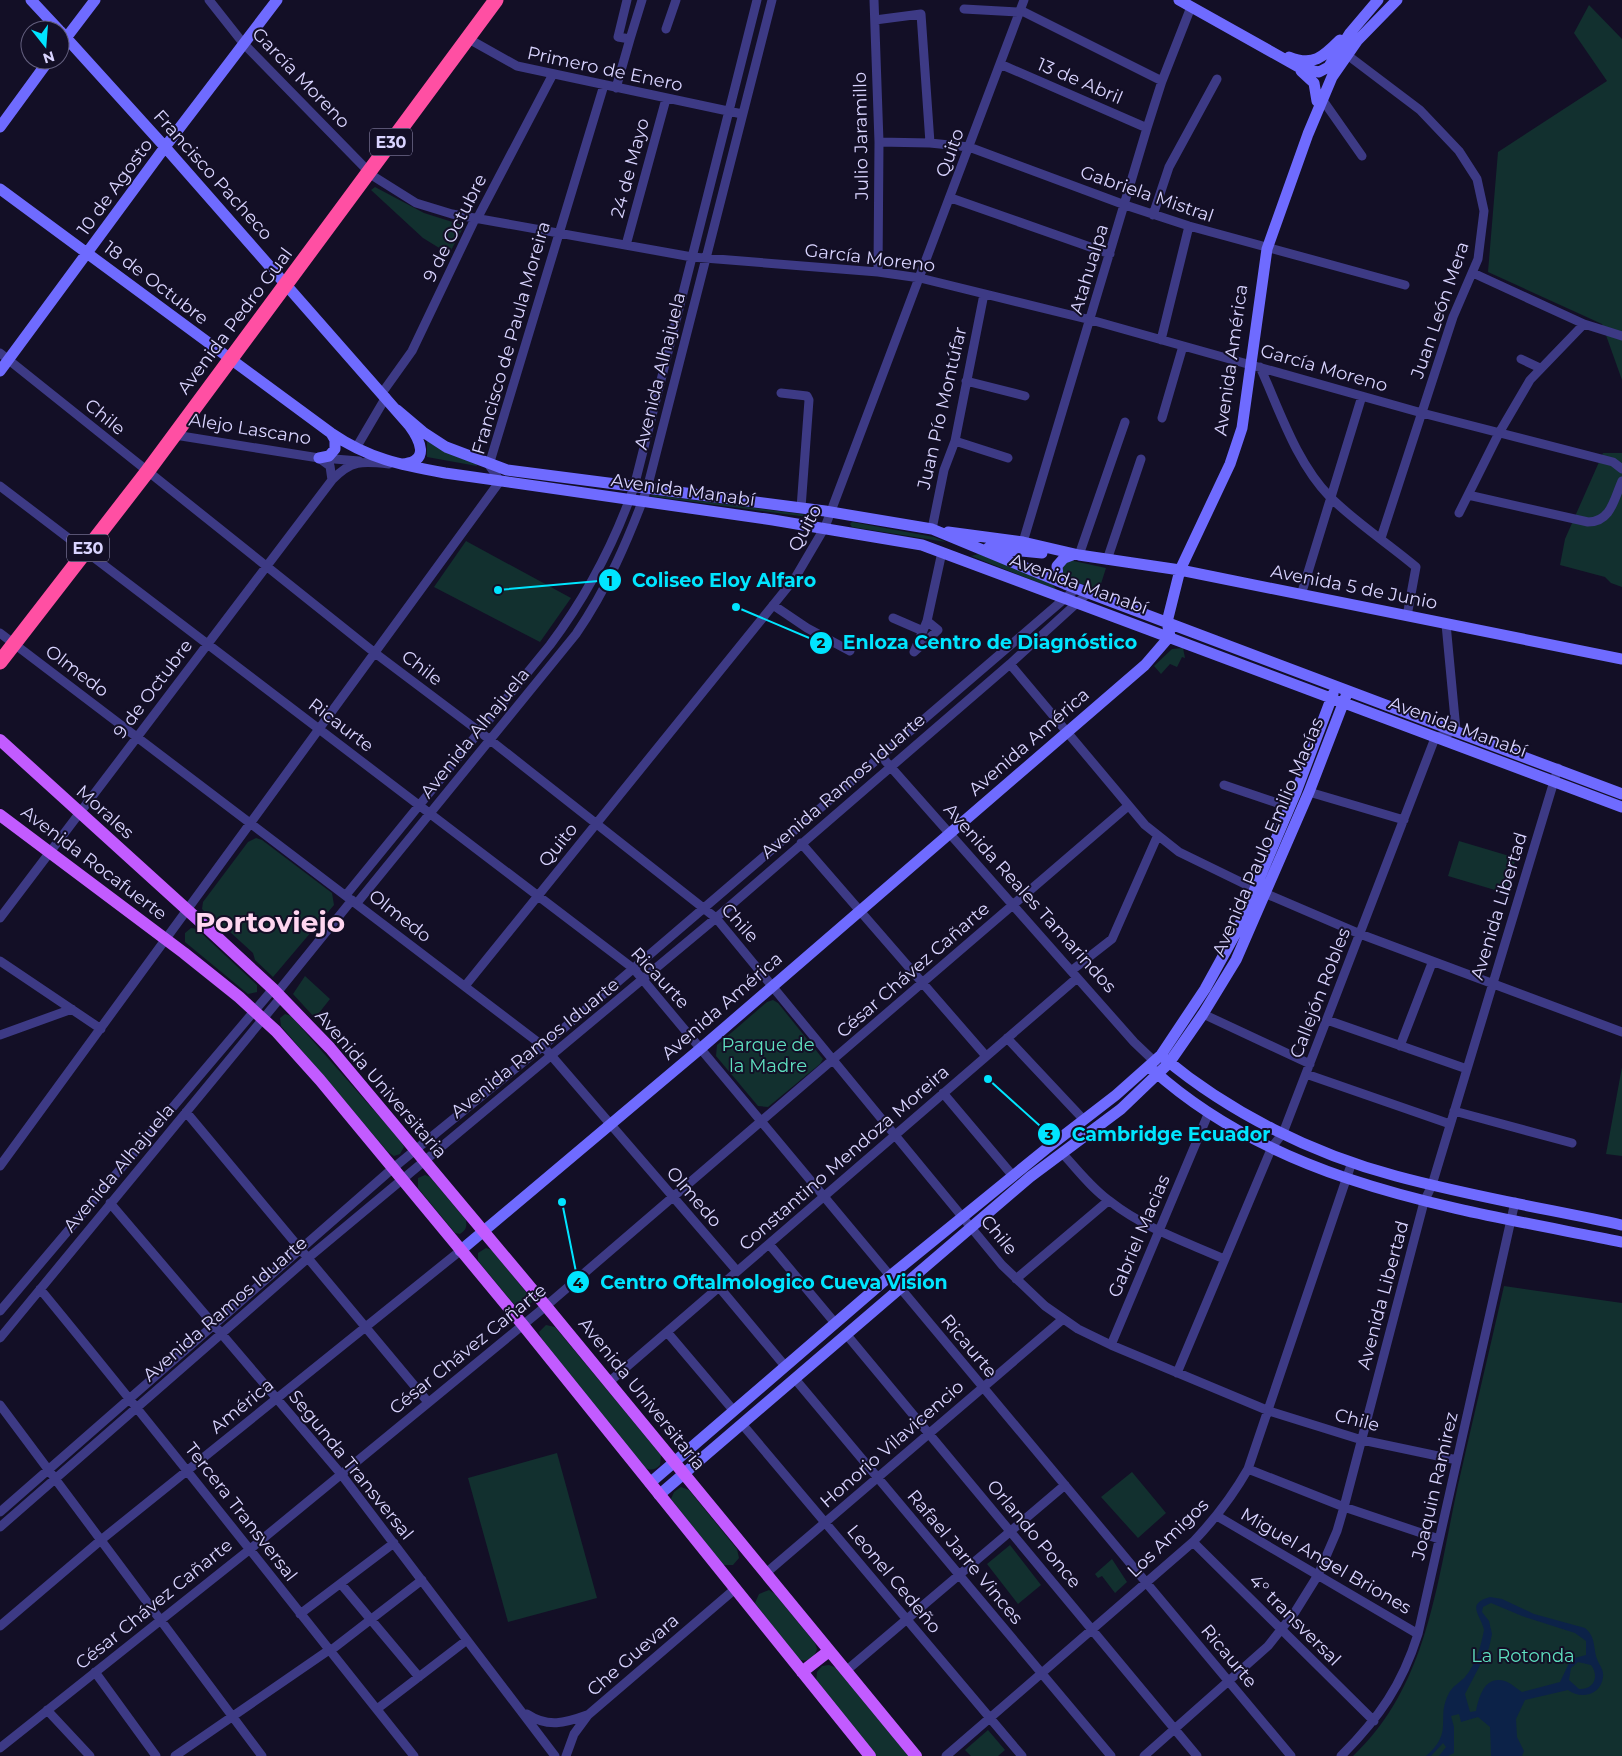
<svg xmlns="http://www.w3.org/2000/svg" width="1622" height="1756" font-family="Montserrat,sans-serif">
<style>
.green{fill:#12302f}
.water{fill:#0c2248;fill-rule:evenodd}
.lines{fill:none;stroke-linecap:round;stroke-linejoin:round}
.street{stroke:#3d3a85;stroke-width:9}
.secondary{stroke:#6f6bff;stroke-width:11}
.primary{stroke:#c25bff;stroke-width:12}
.highway{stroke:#ff4fa3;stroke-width:15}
.labels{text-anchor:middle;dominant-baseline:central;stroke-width:4;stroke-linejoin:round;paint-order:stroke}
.shield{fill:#130f26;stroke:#9e99be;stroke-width:1}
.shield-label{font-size:16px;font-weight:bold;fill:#d9d4ff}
.street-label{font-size:18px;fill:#d9d4ff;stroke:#130f26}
.park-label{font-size:18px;fill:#5fe0c0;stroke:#130f26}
.town-label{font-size:28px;font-weight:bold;fill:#ffd6f0;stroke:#130f26}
.leader{fill:none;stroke:#00e5ff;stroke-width:2}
.callout-dot{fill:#00e5ff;stroke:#130f26;stroke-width:2}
.mark-label{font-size:15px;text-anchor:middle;font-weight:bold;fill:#111}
.callout-label{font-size:19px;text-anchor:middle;font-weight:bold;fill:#00e5ff;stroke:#130f26;stroke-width:4;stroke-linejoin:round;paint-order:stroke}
</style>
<rect width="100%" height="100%" fill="#130f26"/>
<path class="green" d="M1589,5l33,34v341l-20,-56 -114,-52 10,-120 109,-71 -33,-48z
M375,187l49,26 38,12 1,3 -14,26 -26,-16 -52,-48z
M427,441l29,15 20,8 1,2 -50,-9z
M1603,453h19v134l-11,-4 -6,-6 -45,-12 5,-26z
M654,495l162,21v2l-167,-22z
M852,522l82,15 12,5 -94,-15 -2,-3z
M466,541l105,57 -31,44 -106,-55z
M979,554l73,30 5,6 -86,-34z
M1069,560l37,8 -7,22 -34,-12 -5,-11z
M1183,648l2,10 -3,-1 -5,10 -7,-3 -9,10 -7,-8 18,-17z
M256,838l6,2 70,53 2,12 -61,72 -18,-17 -2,-7 -23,-21h-5l-23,-23 1,-7 45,-60z
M1459,841l57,17 -11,35 -57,-17z
M191,928l6,1 60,56v7l-9,2 -63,-52v-9z
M305,976l25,23 -15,19 -22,-24z
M773,1000l5,3 45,56 -3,5 -52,43 -10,-1 -42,-50 1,-11 50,-43z
M285,1014l6,2 109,124 4,7 -4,7 -6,2 -6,-4 -107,-126 -1,-8z
M1622,1067v89l-16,-2z
M425,1175l5,2 36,43c1,7 0,10 -6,14l-5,-1 -37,-45v-10z
M486,1248l6,2 38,47 2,5 -8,8 -6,-1 -40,-48v-8z
M1504,1286l118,17v453h-269c75,-70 84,-175 105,-271 15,-66 31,-133 46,-199z
M546,1325l9,2 106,128 -1,10c-6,6 -9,5 -16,3l-103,-130 -2,-6z
M557,1453l40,145 -89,24 -40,-144z
M1132,1472l34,41 -28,25 -37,-41z
M681,1487l8,3 48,59 2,9 -6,7h-10l-52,-66 3,-7z
M1010,1545l31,40 -23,19 -31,-40z
M1112,1559l15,23 -12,11 -13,-17 -4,2 -3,-4z
M769,1590l6,4 40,49 2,6c-3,10 -9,14 -19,10l-43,-56 4,-9z
M829,1665l8,3 72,88h-33l-60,-73 1,-11 5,-6z
M988,1730l17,20 -7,6h-27l-6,-6z"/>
<path class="water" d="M1490,1597l12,2 32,15 51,14c11,9 8,19 12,31 2,6 7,10 6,18 -2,18 -22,23 -35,13l-43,10 -9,19 1,18 7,14 -2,5h-31l-1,-29 -12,-10 -17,5 -2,-8 -8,2 3,11v26l-6,3h-9l7,-9 -3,-4 -12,13h-5c29,-25 9,-37 23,-63 3,-6 11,-11 16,-16 11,-13 16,-31 19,-47 -3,-15 -19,-26 6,-33zM1491,1603l31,13 53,17 11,8v14l-15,4 -11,23 -38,10c-5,-3 -11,-9 -17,-11 -20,-6 -26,15 -29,30l-6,1 -5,-18 24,-46 3,-14 -3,-13 -7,-9 1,-5zM1578,1662l13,3c9,12 2,25 -12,24l-10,-9 2,-12z"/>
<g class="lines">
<path class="street" d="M209,0l34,43 130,133 43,27 36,11 240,43 186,15 42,6 171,42 331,93 191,49 9,7
M627,0l-9,37 12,2 12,-39
M874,0l5,142 -1,130
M964,9l55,3 1,-2 142,71
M875,20l46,-6 9,129
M666,29l10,-29
M467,38l50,28 225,48
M1346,54l74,56 39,41 18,28 7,32 -6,48 -25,58 -72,221
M1000,64l147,64
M616,88l14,-49
M1322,99l40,57
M879,142l51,1 39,4 156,58 64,21 216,59
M951,198l159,56
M1153,215l16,-48 48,-88
M626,245l40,-146
M1473,273l111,51
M1161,340l28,-114
M0,353l375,300 105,79 236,186 286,347 43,41 33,23 33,16 158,66 93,29 95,20
M1521,359l19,9
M1260,367c20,44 36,95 70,130 24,24 60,48 86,70l-9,49
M966,381l59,15
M382,393l30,-42 63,-132h2l76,-145
M781,393l26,3 2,4 -8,108
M1162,418l21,-72
M175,435l144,23 11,8 2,14
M955,441l53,17
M356,448l30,-51
M322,458l37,3
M0,486l634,483 657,787
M1468,495l120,27c23,0 26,-23 34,-41
M1459,513l40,-80 31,-53 54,-56 38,12
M932,529l12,-59 11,-29 29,-147
M1023,542l124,-414 15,-47 29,-74
M1079,555l46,-133
M1107,560l34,-101
M1301,595l61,-199
M773,605l34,23 43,23
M893,618l30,13
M927,621l11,9 -24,22 13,-31 15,-69
M0,633l543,413 194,225
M1010,664l135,161 34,27 76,37 105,45 262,98
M881,756l253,286 21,20
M1224,785l65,22
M1309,792l95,28
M801,843l185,213
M346,895l204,-250c36,-48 64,-101 84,-158l123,-487
M357,903l219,-269c31,-45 52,-94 71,-145l125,-489
M0,918l332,-438c19,-20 30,-19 57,-16
M0,961l101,68
M1071,971l41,-32 45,-102
M465,986l330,-408 30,-51 199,-527
M276,994l76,-94
M1203,1014l107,50
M1327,1020l140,49
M0,1035l72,-26
M1007,1038l77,82
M1400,1046l32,-83
M1306,1074l144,50
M943,1093l70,83
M1454,1111l118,32
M186,1112l242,290
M1062,1153c16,17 30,36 49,49 33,26 75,40 113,57
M0,1166l500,-685 -11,-16 115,-380
M110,1203l231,271 214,282
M769,1244l66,79
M1016,1279l92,-78
M719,1287l66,79
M40,1289c127,154 249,311 374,467
M0,1311l273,-322
M667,1332l67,79
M846,1334l351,422
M0,1338l281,-341
M1111,1345l98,-233
M1177,1373l95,-226 11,-14 152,-395 21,-8 -10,-106
M795,1379l316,377
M609,1382l468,-404
M0,1405l262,351
M742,1424l280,332
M1248,1469l96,38 95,32
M0,1512l392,-343 151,-123 534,-458
M1217,1516l201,118
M0,1527l308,-269 408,-340 294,-254 79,-72
M1193,1542l181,179
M766,1573l297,-254
M341,1584l78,93
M300,1614l94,-71
M0,1626l101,-86 359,-289
M330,1651l92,-71
M847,1670l218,-185
M95,1672l61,84
M377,1709l90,-69
M47,1710l43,46
M527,1714c21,14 38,9 60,1
M0,1748l249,-198 297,-244 582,-500
M175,1756l154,-106
M566,1756l8,-22 14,-19 147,-126
M946,1756l247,-214c21,-22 39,-45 55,-73l104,-307
M1144,1756l124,-110 27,-34 23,-37 19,-44 7,-24 80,-305 8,-17 126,-417
M1341,1756c38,-38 61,-71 77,-122l97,-432"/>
<path class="secondary" d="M31,0l28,30
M1179,0l123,69 17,3 19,-10
M60,31l105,116 244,278c11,15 22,37 -7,39
M60,46l35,-46
M1289,57c24,10 34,0 51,-17
M1328,68l22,-35 28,-33
M1301,71l13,12 3,18
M0,127l49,-67
M0,189l331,244c38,26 70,32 114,40l328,47 149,25 700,262
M0,371l165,-224 112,-147
M397,410l26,22 23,15 61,23 318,41 107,18 133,55 557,210
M319,458l10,-2 6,-7v-9l-4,-7
M948,532l75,10 56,13 101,15 442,89
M988,548l54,5
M1064,583l-6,-6 -1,-11 7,-8 8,-3
M1164,1058c66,55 149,96 232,118 74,20 151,33 226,49
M1153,1070c129,116 306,139 469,172
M460,1251l240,-202 445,-384 25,-29 -3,-14 13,-52 50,-106 12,-36 25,-179 41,-115 24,-57 25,-36 40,-41
M650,1483l240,-207 156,-127 70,-54 45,-40 44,-66 33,-60 58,-137 37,-98
M659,1495l371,-318 91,-68 48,-46 34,-49 33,-54 73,-168 37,-96"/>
<path class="primary" d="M0,740l205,186 68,63 57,59 216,258 370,450
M0,815l184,138 55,44 37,34 44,49 203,245 347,431
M802,1672l27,-21"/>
<path class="highway" d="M0,662l147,-190 349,-472"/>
</g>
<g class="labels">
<g class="shield">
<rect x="370" y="128.5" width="42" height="27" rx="4"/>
<rect x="67" y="534.5" width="42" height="27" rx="4"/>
</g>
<g class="shield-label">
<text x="391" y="142">E30</text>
<text x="88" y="548">E30</text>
</g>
<g class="street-label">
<text transform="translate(605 69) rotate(12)">Primero de Enero</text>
<text transform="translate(301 78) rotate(46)">García Moreno</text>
<text transform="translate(1080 81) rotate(23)">13 de Abril</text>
<text transform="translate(861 136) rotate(-91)">Julio Jaramillo</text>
<text transform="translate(950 153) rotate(-70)">Quito</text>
<text transform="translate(630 168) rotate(-75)">24 de Mayo</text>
<text transform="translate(213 175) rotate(48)">Francisco Pacheco</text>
<text transform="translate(115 187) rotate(-54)">10 de Agosto</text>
<text transform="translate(1147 194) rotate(19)">Gabriela Mistral</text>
<text transform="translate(455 228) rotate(-63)">9 de Octubre</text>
<text transform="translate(870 258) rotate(7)">García Moreno</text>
<text transform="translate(1089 269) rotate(-73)">Atahualpa</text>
<text transform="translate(156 283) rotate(37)">18 de Octubre</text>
<text transform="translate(1440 310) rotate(-71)">Juan León Mera</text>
<text transform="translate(235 321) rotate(-53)">Avenida Pedro Gual</text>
<text transform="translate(511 338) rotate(-74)">Francisco de Paula Moreira</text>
<text transform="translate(1231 360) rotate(-82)">Avenida América</text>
<text transform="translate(1324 368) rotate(16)">García Moreno</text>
<text transform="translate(660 371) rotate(-76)">Avenida Alhajuela</text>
<text transform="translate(942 408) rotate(-77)">Juan Pío Montúfar</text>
<text transform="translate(105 417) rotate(39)">Chile</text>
<text transform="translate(250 429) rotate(9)">Alejo Lascano</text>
<text transform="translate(683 490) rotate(8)">Avenida Manabí</text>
<text transform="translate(805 528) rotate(-62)">Quito</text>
<text transform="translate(1079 584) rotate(20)">Avenida Manabí</text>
<text transform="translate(1354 587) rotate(11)">Avenida 5 de Junio</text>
<text transform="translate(422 668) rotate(37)">Chile</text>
<text transform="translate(77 671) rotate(37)">Olmedo</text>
<text transform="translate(153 689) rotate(-53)">9 de Octubre</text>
<text transform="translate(341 725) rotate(37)">Ricaurte</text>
<text transform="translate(1458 727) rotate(20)">Avenida Manabí</text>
<text transform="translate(475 733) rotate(-51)">Avenida Alhajuela</text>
<text transform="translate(1029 742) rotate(-41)">Avenida América</text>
<text transform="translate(843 786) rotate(-41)">Avenida Ramos Iduarte</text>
<text transform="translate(105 812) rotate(42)">Morales</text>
<text transform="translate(1268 837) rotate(-67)">Avenida Paulo Emilio Macías</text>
<text transform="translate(558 845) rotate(-51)">Quito</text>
<text transform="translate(94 863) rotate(37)">Avenida Rocafuerte</text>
<text transform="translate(1030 898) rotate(48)">Avenida Reales Tamarindos</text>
<text transform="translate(1499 906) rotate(-73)">Avenida Libertad</text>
<text transform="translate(400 916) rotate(38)">Olmedo</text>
<text transform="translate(740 923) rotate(48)">Chile</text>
<text transform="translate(913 970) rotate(-41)">César Chávez Cañarte</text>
<text transform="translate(660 978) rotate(47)">Ricaurte</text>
<text transform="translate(1320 993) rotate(-69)">Callejón Robles</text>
<text transform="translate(722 1006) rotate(-41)">Avenida América</text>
<text transform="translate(535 1048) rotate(-39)">Avenida Ramos Iduarte</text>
<text transform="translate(381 1084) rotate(49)">Avenida Universitaria</text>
<text transform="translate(844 1158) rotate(-41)">Constantino Mendoza Moreira</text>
<text transform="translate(119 1168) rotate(-50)">Avenida Alhajuela</text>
<text transform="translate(694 1197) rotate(49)">Olmedo</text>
<text transform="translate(999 1235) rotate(50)">Chile</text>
<text transform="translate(1139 1236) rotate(-67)">Gabriel Macias</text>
<text transform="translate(1383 1295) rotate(-75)">Avenida Libertad</text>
<text transform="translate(225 1309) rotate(-41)">Avenida Ramos Iduarte</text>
<text transform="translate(969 1346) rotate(50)">Ricaurte</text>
<text transform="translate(468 1349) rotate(-39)">César Chávez Cañarte</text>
<text transform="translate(642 1394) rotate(51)">Avenida Universitaria</text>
<text transform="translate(242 1406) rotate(-39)">América</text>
<text transform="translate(1357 1420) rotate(15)">Chile</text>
<text transform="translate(892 1444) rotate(-41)">Honorio Vilavicencio</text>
<text transform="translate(351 1465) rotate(51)">Segunda Transversal</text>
<text transform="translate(1435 1486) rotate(-77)">Joaquin Ramirez</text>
<text transform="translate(241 1512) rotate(52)">Tercera Transversal</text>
<text transform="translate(1034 1534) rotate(50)">Orlando Ponce</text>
<text transform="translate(1168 1538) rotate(-44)">Los Amigos</text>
<text transform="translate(965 1557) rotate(50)">Rafael Jarre Vinces</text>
<text transform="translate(1326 1561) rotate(30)">Miguel Angel Briones</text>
<text transform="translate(894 1579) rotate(50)">Leonel Cedeño</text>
<text transform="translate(154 1604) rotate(-39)">César Chávez Cañarte</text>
<text transform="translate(1295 1620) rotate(45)">4° transversal</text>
<text transform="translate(633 1655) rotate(-41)">Che Guevara</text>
<text transform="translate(1229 1656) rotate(50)">Ricaurte</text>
</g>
<g class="park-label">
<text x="768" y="1045">Parque de<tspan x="768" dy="21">la Madre</tspan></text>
<text x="1523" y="1656">La Rotonda</text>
</g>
<g class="town-label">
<text x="270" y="922">Portoviejo</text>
</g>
</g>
<path class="leader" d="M498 590L610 580M736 607L821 643M988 1079L1049 1134M562 1202L578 1282"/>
<g class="callout-dot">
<circle cx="498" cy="590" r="5"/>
<circle cx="736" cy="607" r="5"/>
<circle cx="988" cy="1079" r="5"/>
<circle cx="562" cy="1202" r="5"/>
<circle cx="610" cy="580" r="12"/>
<circle cx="821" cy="643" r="12"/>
<circle cx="1049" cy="1134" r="12"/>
<circle cx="578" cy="1282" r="12"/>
</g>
<g class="mark-label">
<text x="610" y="586">1</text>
<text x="821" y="648">2</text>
<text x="1049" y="1140">3</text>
<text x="578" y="1288">4</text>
</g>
<g class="callout-label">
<text x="724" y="587">Coliseo Eloy Alfaro</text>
<text x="990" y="649">Enloza Centro de Diagnóstico</text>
<text x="1171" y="1141">Cambridge Ecuador</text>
<text x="774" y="1289">Centro Oftalmologico Cueva Vision</text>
</g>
<g transform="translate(45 45) rotate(163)"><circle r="24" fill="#130f26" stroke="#625e7d"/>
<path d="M0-4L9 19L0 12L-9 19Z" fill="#00e5ff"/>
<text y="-8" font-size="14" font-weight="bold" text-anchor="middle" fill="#d9d4ff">N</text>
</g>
</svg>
